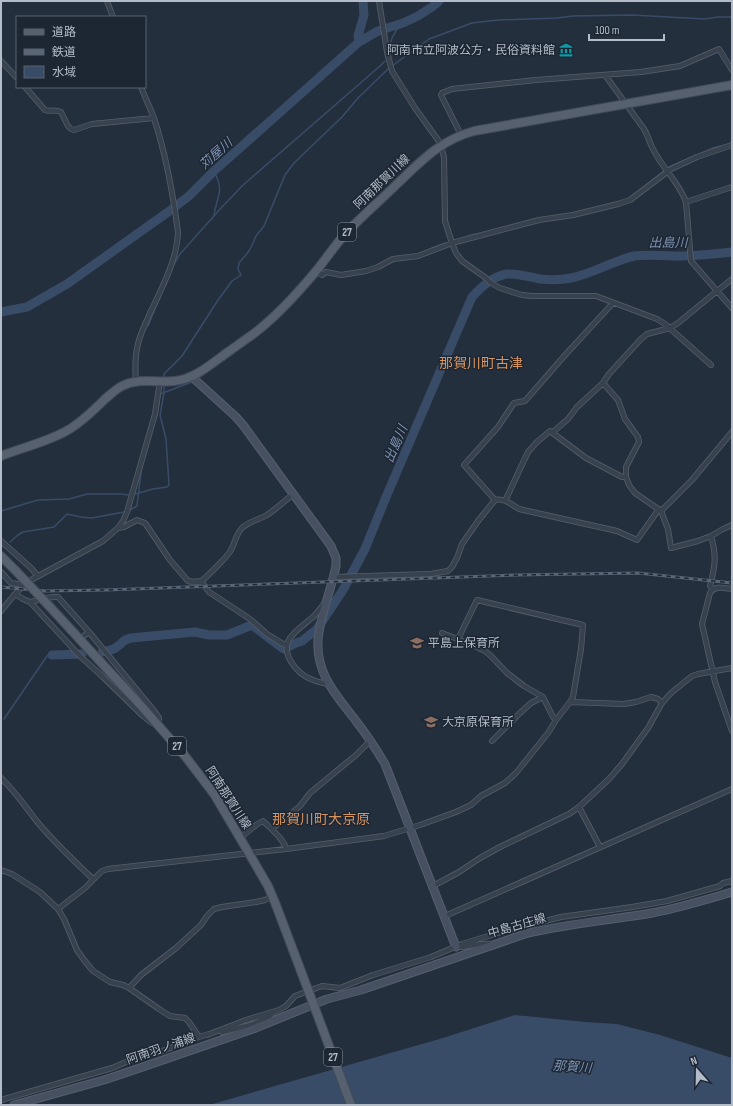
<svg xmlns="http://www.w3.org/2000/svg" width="733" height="1106" font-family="'Sofia Sans Condensed','Noto Sans JP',sans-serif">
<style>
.water{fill:#394c67}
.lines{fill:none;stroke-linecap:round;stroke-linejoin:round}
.stream{stroke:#394c67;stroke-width:1.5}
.river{stroke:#394c67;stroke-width:9}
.street-casing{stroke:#565f6c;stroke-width:6}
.secondary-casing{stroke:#565f6c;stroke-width:9}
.primary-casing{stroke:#414a57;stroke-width:10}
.street{stroke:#38414e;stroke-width:4.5}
.secondary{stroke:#465061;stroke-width:7}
.primary{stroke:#56606e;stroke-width:8}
.rail-casing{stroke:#5a6575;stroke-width:3}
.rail{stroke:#1d2633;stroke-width:1.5;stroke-dasharray:4.5;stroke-linecap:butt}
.primary-bridge-casing{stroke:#414a57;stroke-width:10;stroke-linecap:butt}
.primary-bridge{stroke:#56606e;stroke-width:8}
.labels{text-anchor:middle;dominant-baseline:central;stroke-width:3;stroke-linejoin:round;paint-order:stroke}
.shield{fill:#1d2633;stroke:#878f9c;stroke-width:1}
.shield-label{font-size:11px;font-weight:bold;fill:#b4bcc9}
.poi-label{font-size:12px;fill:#b4bcc9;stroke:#1d2633;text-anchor:start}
.street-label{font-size:12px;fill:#b4bcc9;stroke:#1d2633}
.water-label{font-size:13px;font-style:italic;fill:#7c92b1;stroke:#1d2633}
.quarter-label{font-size:14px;fill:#d59563;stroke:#1d2633}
</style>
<rect width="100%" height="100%" fill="#242f3e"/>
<path class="water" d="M515,1015l70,7 32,2 43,11 72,23v47h-523l234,-67z"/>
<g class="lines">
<path class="stream" d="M390,45c2,-10 6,-15 13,-22
M392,66l37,-27 43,-16 26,-3 59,-2 16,-2 59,-1 73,4 13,-2h14
M214,171c11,22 3,23 0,44
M650,182l19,-15 44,-19 19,-5
M468,236l8,-2
M432,248l11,-4
M395,257l8,-1
M173,266l7,-12 42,-47 20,-21 138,-120 5,-5
M310,284l10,-10
M148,326l12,-29
M200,377l33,-23
M164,378v-4l18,-18 36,-56 14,-19 9,-6 -3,-6 1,-6 10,-12 4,-8 3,-7 8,-10 21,-51 9,-12 48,-46 16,-19 31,-30
M158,410l2,-16 32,-12
M135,494l18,-5 14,-2 2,-2 -3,-46 -6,-24 4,-22v-10
M130,510l7,-4 4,-34
M1,511l37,-11 31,-1 18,-5h34l8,1
M10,542l8,-7 5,-3 31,-5 13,-13 14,3 11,1 32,-6
M4,719l43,-63 5,-1"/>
<path class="river" d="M359,42l-1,-6 6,-21 -1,-14
M1,312l26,-5 26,-15 14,-8 101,-72 21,-16 25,-25 145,-129 19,-11 25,-8 15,-7 14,-9 7,-6
M102,652c6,-1 12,-2 16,-6 6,-4 4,-6 13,-8l64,-6 14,3h18l25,-10 30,23 2,1 12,-6 6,-2 15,-12 26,-39 22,-41 21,-52 86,-200c9,-10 21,-21 35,-23 11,-1 22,3 33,5 10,1 21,1 31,-1 22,-4 41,-17 63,-22 14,-2 29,0 43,0 19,0 37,-2 55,-4
M52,655l30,-1"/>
<g class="street-casing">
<path id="street" d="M107,1l6,16
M379,1l8,51 5,19 23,37 23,32 3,6 3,11 1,64 7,22 4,10 6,8 24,17 5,5 9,5 22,7 10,1h64l61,23 8,5 46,41
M1,61l16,17
M605,75l39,54c4,6 5,13 9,20 9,19 26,33 33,53l5,59 26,30 15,-12
M25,87l20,23c6,2 9,-1 16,2l7,14 3,3 3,1 18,-6 62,-6
M461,135l-20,-40 1,-2 10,-4 84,-9 105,-8 39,-6 39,-17 13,21
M686,202l46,-15
M317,271l5,4 4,-3 15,3 25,-4 12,-4 15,-8 25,-3 34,-13 87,-23 34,-5 45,-11 12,-4 41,-31 26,-12 35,-12
M136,381c-1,-12 -1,-25 2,-37 2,-10 8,-21 12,-31 12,-25 27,-53 28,-81 -5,-38 -12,-77 -24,-114 -4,-10 -9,-21 -13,-31
M603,383l15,17 7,19 13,18 1,5 -13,25v10l3,8 6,8 26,18 7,18 3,19 27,-7 13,-5
M553,432l15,-13 9,-12 26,-24 6,-9 32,-35 6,-5 23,-6 8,-5 39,-32 15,17
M495,500l-31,-35 34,-38 16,-24 11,-2 41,-47 47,-51
M505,501l23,-49 9,-10 13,-11 36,27 36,19h4
M661,511l31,-31 40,-48
M118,528l6,-1 13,-7 8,3 25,37 18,21c4,1 9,1 13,0 5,-3 27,-25 30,-31 4,-7 5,-16 11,-22 7,-7 17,-8 25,-13 9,-6 18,-14 26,-21
M1,541l30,27 7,8
M1,572l10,11 13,2
M334,577l97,-3 17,-3 4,-4 5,-9 5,-14 16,-23 17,-21c9,-2 16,4 24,9l98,22 20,9 22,-31
M201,581l8,11 41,27 17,15 16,10 3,1
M713,589l-3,-3c5,-20 7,-29 1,-50l12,-7 9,-4
M732,589c-8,-1 -17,-4 -22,4l-8,31 2,9 11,49 17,49
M15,594l9,-9 7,-5 72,-39 15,-13 5,-7 4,-9 28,-98 5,-33
M30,602c9,-2 18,-6 28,-5l31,35 -4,3
M323,605c-3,4 -6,8 -10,12 -16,14 -38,24 -19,49 8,11 21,16 34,18
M1,611l14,-17 8,5 7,3 50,54 23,21 40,39 9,7 6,2 1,-7 -4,-6 -66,-80
M442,633l31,12 12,6 6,5 16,17 17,13 19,11 10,20 3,3
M570,702l54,2 12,-2 15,-5 7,2 4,4
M492,741l27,-27 12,-11 12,-6
M1,778c15,14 25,30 38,46 17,20 35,37 54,55
M579,807l21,40
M272,829l28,-23 10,-13 46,-38 15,-15
M240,838l16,-13 7,-4c8,8 20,17 23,28
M1,870l11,4 28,18 18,17 6,10 13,31 7,10 9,11 17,11 13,3 6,3 30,21 11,7 15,2 4,4 10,15 10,-3
M433,886l26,-14 21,-14 22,-12 67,-32 10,-7 30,-28 13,-15 26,-36 14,-25 9,-10 21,-17 6,-2 34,-6
M58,909l27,-21 17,-17 6,-2 178,-20 98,-13 36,-11 36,-13 15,-7 10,-9 24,-13 11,-10 32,-40 8,-13 14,-18 3,-5 8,-48 2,-24 -106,-25 -19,39
M445,916l287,-127
M458,947c12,0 22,-5 33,-3
M129,988l12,-13 35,-27 25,-23 6,-9 7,-7 8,-2 34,-5 9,-2 7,-4
M252,1027l-1,-2 19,-9 4,-4
M222,1032l29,-7
M207,1035l39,-15 33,-10 7,-4 9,-10 27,-10 18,2 33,-13 58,-18 31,-13 36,-11 63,-16 71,-10 35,-6 53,-15 3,-3 9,-2
M1,1100l111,-32 40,-17h4l1,2 42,-16"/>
</g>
<g class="secondary-casing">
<path id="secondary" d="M191,376l45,41 7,8 88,121 5,12v8c-5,25 -16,49 -18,74 -2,35 19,56 38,81 11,14 20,28 29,43l71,183
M14,1105l90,-25 27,-9 122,-42 74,-30 34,-9 167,-57c41,-9 82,-13 124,-20 27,-5 53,-13 80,-21"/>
</g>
<g class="primary-casing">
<path id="primary" d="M1,456c22,-9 47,-14 67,-26 14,-8 26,-20 37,-31 5,-4 11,-10 17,-13 17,-9 35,-3 53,-5 19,-2 35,-16 50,-27 9,-6 18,-13 27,-19 24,-18 45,-41 64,-64 10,-12 19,-26 30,-38 16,-17 35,-33 52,-50 24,-23 43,-43 76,-52l258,-46
M1,556l15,15
M50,607l93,101 42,48 13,17 16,21 26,44 28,48 8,19
M310,995l41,110"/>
</g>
<use href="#street" class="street"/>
<use href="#secondary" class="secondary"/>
<use href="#primary" class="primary"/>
<g class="rail-casing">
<path id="rail" d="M1,587l44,4 61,-1 411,-15 121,-2 94,10"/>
</g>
<use href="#rail" class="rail"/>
<g class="primary-bridge-casing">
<path id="primary-bridge" d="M16,571l34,36
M276,905l34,90"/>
</g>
<use href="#primary-bridge" class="primary-bridge"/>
</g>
<defs>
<g id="museum-bare" transform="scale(1.08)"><path d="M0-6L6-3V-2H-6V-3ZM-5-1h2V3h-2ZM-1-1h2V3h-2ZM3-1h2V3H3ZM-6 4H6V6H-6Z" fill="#0f9aa8" stroke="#1d2633" stroke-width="2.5" paint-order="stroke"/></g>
<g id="school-bare" transform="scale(1.08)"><path d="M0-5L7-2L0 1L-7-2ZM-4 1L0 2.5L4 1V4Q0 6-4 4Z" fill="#8d6e63" stroke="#1d2633" stroke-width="2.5" paint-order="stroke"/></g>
</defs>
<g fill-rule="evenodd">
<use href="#museum-bare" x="566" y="50"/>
<use href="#school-bare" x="417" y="643"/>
<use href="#school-bare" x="431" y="722"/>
</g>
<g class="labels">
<g class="shield">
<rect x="338" y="223" width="18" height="18" rx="3"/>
<rect x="168" y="737" width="18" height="18" rx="3"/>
<rect x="324" y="1048" width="18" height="18" rx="3"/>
</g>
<g class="shield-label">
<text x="347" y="232">27</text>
<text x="177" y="746">27</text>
<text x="333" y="1057">27</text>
</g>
<g class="poi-label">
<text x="555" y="50" text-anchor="end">阿南市立阿波公方・民俗資料館</text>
<text x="428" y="643">平島上保育所</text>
<text x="442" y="722">大京原保育所</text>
</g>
<g class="street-label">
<text transform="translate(382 182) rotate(-44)">阿南那賀川線</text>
<text transform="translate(228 798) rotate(57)">阿南那賀川線</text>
<text transform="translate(517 926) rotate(-16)">中島古庄線</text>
<text transform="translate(161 1049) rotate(-19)">阿南羽ノ浦線</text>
</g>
<g class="water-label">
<text transform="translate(216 154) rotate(-42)">苅屋川</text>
<text x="668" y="243">出島川</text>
<text transform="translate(396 444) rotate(-67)">出島川</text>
<text transform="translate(572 1067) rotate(4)">那賀川</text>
</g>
<g class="quarter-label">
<text x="481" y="363">那賀川町古津</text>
<text x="321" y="819">那賀川町大京原</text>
</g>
</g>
<rect width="733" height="1106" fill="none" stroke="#b4bcc9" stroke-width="4"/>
<rect x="16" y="16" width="130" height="72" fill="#1d2633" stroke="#59626f"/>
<rect x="24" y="29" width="20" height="6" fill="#56606e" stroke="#59626f"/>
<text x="52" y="36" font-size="12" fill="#b4bcc9">道路</text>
<rect x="24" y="49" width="20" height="6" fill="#5a6575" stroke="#59626f"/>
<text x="52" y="56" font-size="12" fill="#b4bcc9">鉄道</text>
<rect x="24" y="66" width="20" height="12" fill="#394c67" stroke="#59626f"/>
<text x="52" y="76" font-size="12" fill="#b4bcc9">水域</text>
<g transform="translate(697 1070) rotate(340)" stroke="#1d2633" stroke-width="3" paint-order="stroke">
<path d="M0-3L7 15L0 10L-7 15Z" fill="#b4bcc9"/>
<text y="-6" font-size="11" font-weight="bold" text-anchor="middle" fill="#b4bcc9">N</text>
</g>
<path d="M589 34v6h75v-6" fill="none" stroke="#b4bcc9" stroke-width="2"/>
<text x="595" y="34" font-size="12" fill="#b4bcc9" stroke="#1d2633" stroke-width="3" paint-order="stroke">100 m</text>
</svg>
